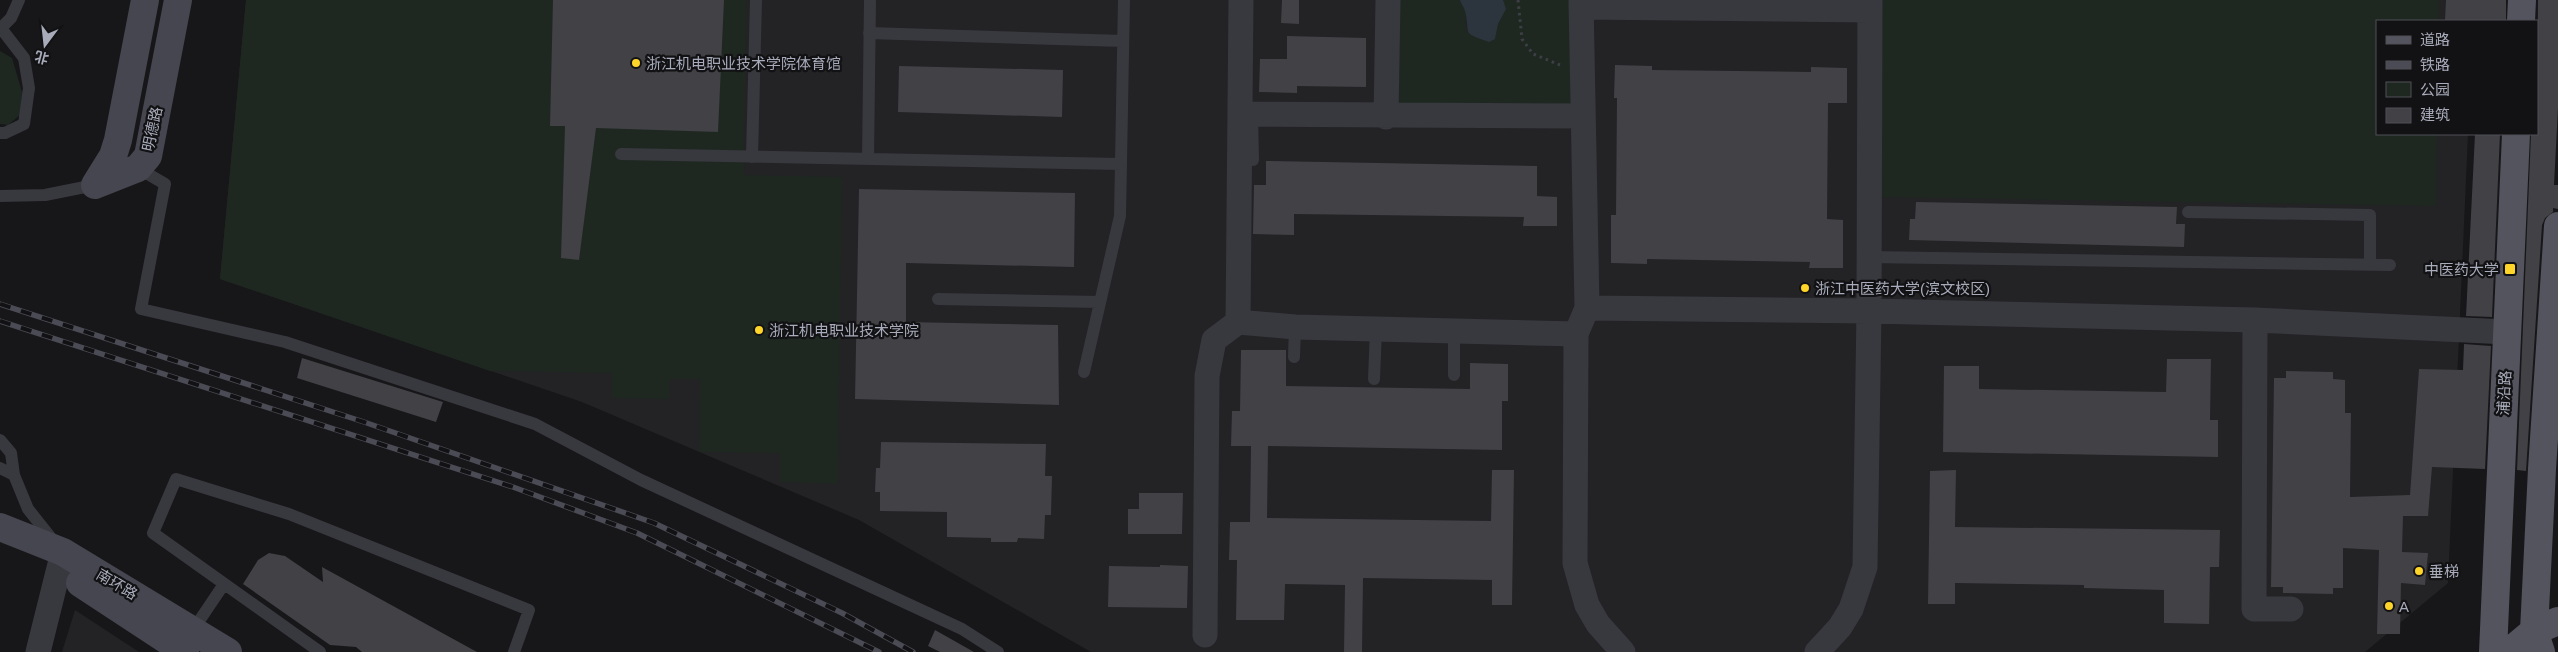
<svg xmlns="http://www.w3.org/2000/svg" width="2558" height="652" font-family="Arial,'Noto Sans SC',sans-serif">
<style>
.built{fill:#232326}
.green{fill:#1e2821}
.water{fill:#2c343e}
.building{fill:#414146}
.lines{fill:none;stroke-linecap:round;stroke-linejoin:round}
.path{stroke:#3e3f46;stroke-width:3;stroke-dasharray:2.5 4;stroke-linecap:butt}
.lane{stroke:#38383f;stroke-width:12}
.street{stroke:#38383f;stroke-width:25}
.secondary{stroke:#45464f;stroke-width:28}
.primary{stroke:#53545e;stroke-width:28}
.rail-casing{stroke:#4a4b54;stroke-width:5.5}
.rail{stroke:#121214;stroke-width:4;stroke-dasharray:11;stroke-linecap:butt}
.poi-dot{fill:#ffd529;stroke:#121214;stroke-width:2}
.labels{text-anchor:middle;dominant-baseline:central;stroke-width:4.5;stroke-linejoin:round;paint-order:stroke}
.poi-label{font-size:15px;fill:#a8abba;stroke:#121214;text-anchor:start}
.street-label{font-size:15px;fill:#a8abba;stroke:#121214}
</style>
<rect width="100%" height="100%" fill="#171719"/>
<path class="built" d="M246,0h2227l-1,21h-95v113h91l-20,449 -83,69h-1274l-232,-132 -277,-118 -362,-123z
M75,610l64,42h-77z"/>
<path class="green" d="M246,0h500l-2,175 98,2 -4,307 -58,-2v-29l-81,-1 1,-73h-30l-1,20 -57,-1v-25l-122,-2 -270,-92z
M1395,0h65l5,10 1,18 6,8 23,3 3,-15 8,-15 -3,-9h72l-1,111 -180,-3z
M1877,0h562v21h-62v113h60l-1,72 -562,-9z
M0,51l12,7 10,34 -1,22 -13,11 -8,-1z"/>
<path class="water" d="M1503,0l3,9 -8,15 -3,15 -6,3c-29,-10 -18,-7 -24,-31 -1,-4 -4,-7 -5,-11z"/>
<path class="building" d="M553,0h171l-6,132 -122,-4 -17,132 -18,-2 4,-132h-15z
M1282,0h17v24l-18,-1z
M2446,0h60v21h-61z
M2538,0h20v108l-4,77h4v24l-5,-1v4l-8,6 -3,7 -16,246 -9,-1 14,-336h6z
M1287,36l79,2v49l-69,-1v7l-38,-1 1,-33h27z
M1615,65l37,1v4l159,2v-5l36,1v35h-19l-1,116 16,1v48h-34l1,-6 -163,-3v5l-36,-1v-48h5l1,-117h-3z
M899,66l164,4 -1,47 -164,-5z
M2475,134h25l-8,183 -26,-1z
M1266,161l271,5v30l20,1v29h-34l1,-9 -230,-3v21l-41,-1 1,-49h12z
M859,189l216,4 -1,74 -168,-4v59l152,3 1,80 -204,-6z
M1916,202l261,5 -1,17h9l-1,23 -275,-7 1,-21h5z
M2464,344l27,2 -6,123 -53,-2 -4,49h-25l-1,36 26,1 -3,32 -24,-2 -1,51h-23l2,-84 -36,-2v40h-10v6l-50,-1v-6h-12l3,-209h12v-7l47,1v7l12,1v33h6l-1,84 60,-2 9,-126 44,1z
M1241,350h45v36l184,3v-26l38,1v37h-6v49l-234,-4 -1,72 224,3 1,-51h22l-2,135h-20v-25l-129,-2 -1,74h-18l1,-67 -60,-1 -1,36h-48l1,-60h-8l1,-38h20l1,-76h-20l1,-35h8z
M302,358l141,44 -7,20 -139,-44z
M2167,359h44l-1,61h8v37l-275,-5 1,-86h35v23l187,3z
M881,442l165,2 -1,32h7l-1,39h-6l-1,24 -26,-1 -1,4h-26v-4l-44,-1v-25l-67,-1v-19h-5l1,-24h4z
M1956,470l-1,57 265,3 -1,37h-9l-1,57 -45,-1v-33l-80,-2v-3l-129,-2v21h-27l2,-133z
M1139,493h44l-1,41h-54v-25h11z
M269,553l16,3 38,26 -1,-15 155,85h-115l-6,-5 -26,-2 -87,-61 15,-24z
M1160,565l28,1 -1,42 -79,-1 1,-41 51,1z
M935,630l39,22h-34l-12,-6z"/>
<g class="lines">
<path class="path" d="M1518,0l4,39 11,15 27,11"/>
<path class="lane" d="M0,27l24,31 5,30 -5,36 -19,9h-5
M2,27l9,-9 8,-18
M869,33l254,8
M1252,114l1,46
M621,154l500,10
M752,157l4,-157
M868,159l2,-159
M136,167l29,17 -24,125 144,33 250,82 106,56 321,149 36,23
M0,196l45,-1 50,-10
M2188,212l182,3v50
M1869,257l521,8
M938,299l162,3
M1294,357l1,-30
M1084,372l36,-156 4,-216
M1454,375v-44
M1374,379l2,-50
M0,440l11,13 3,22 14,34 27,34
M0,468l14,7
M193,630l31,-46
M320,652l-167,-119 23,-54 113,35 240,96 -15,42"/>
<path class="street" d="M1241,0l-3,322 57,5 281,7 11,-26
M1581,0l6,308 282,3 1,-311
M1581,7l289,3
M1240,114l343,2
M1386,117l2,-117
M2255,320l-1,289h37
M1576,334l-1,229 12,42 11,19 25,28
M1205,635l2,-259 7,-36 24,-18
M38,652l25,-100
M1817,652l23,-25 11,-18 14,-42 4,-256 386,9 252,12"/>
<path class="secondary" d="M95,185l43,-17 10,-12 30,-156
M95,185l18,-29 5,-16 27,-140
M0,527l63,25 165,100
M80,583l105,69"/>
<path class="primary" d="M2521,21l1,-21
M2493,652l23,-518
M2509,652l25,-21 24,-10
M2541,652l-7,-21 8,-162 16,-243"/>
<g class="rail-casing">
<path id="rail" d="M0,304l364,118 290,101 188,90 71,39
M0,321l513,166 124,46 242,119"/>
</g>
<use href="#rail" class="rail"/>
</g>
<g class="poi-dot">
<circle cx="636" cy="63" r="5"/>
<rect x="2504" y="263" width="12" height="12" rx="2.5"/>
<circle cx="1805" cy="288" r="5"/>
<circle cx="759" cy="330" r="5"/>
<circle cx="2419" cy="571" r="5"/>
<circle cx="2389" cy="606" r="5"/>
</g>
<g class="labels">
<g class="poi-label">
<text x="646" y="63">浙江机电职业技术学院体育馆</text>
<text x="2499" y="269" text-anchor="end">中医药大学</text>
<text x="1815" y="288">浙江中医药大学(滨文校区)</text>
<text x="769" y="330">浙江机电职业技术学院</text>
<text x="2429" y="571">垂梯</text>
<text x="2399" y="606">A</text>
</g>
<g class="street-label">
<text transform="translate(152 129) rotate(-78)">明德路</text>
<text transform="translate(2504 393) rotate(-87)">浦沿路</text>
<text transform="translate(117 584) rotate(31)">南环路</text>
</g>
</g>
<rect x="2376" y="20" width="162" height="115" fill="#121214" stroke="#4e4f56"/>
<rect x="2386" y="36" width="25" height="8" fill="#53545e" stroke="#4e4f56"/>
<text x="2420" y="45" font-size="15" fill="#a8abba">道路</text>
<rect x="2386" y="61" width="25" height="8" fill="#4a4b54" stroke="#4e4f56"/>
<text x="2420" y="70" font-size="15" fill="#a8abba">铁路</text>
<rect x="2386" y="82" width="25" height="15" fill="#1e2821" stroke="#4e4f56"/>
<text x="2420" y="95" font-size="15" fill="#a8abba">公园</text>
<rect x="2386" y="108" width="25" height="15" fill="#414146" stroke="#4e4f56"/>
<text x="2420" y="120" font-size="15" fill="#a8abba">建筑</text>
<g transform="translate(45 45) rotate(195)" stroke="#121214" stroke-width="4" paint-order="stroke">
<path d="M0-4L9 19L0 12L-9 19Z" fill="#a8abba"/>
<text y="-8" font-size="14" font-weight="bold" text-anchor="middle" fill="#a8abba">北</text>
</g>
</svg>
